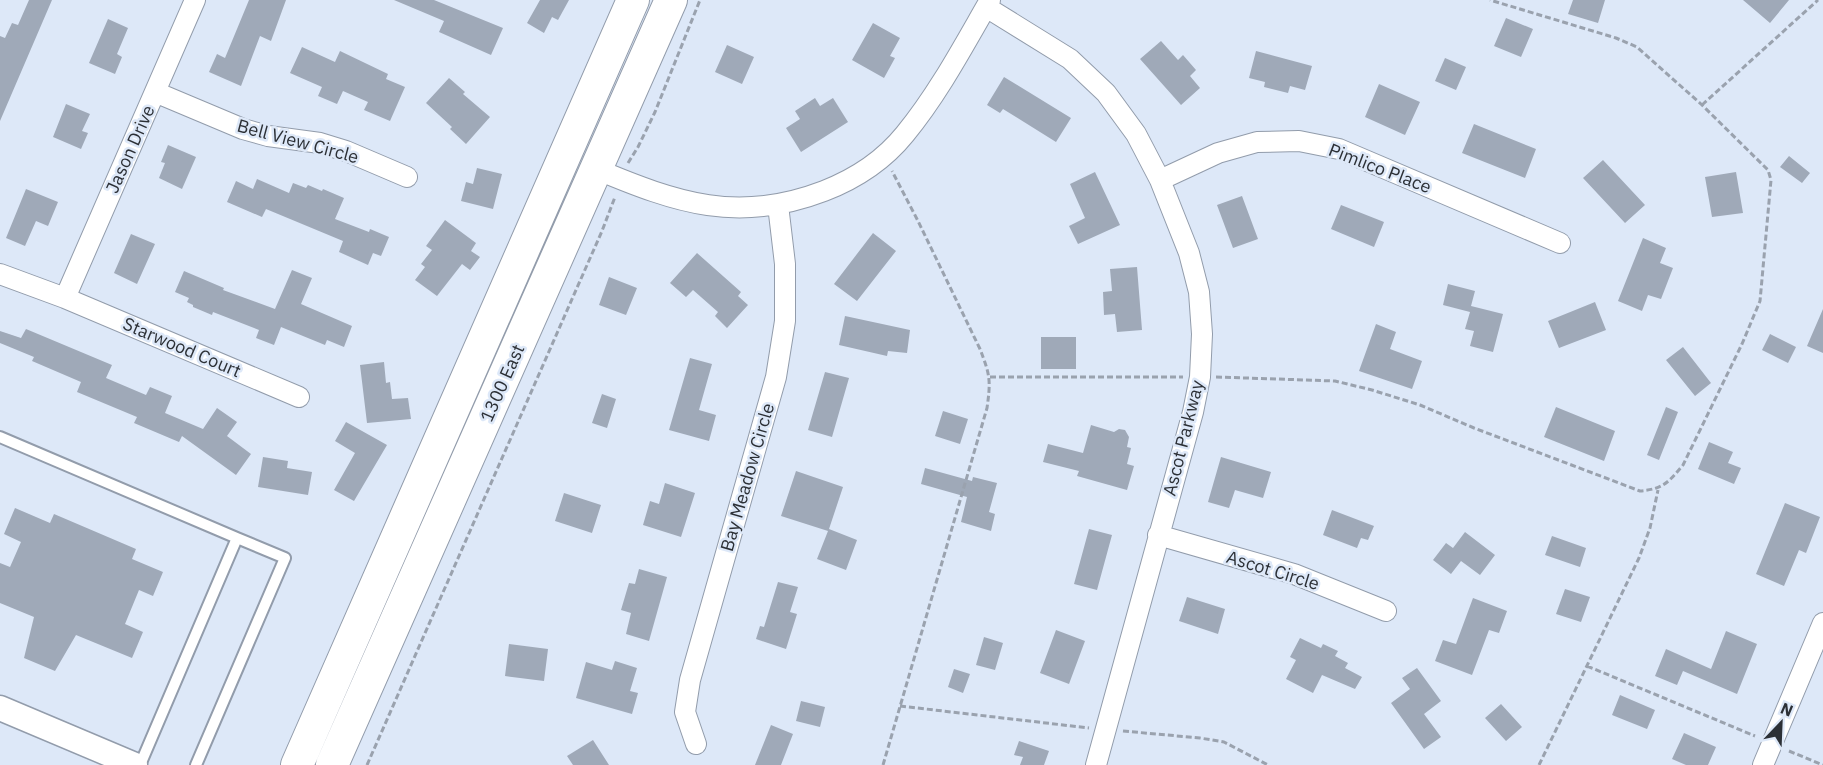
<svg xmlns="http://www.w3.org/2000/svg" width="1823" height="765" font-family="'IBM Plex Sans',sans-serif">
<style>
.building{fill:#9fa9b8}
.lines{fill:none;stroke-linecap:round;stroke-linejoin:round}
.service-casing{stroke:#929cab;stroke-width:14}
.minor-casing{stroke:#929cab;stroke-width:22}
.tertiary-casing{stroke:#929cab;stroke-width:27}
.primary-casing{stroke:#929cab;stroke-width:34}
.path{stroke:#9aa2ae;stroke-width:3;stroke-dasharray:6 3;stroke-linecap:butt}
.service{stroke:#fff;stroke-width:10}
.minor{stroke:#fff;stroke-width:20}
.tertiary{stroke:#fff;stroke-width:24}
.primary{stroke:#fff;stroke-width:32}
.labels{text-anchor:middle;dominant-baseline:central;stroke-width:5;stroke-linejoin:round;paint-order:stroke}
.street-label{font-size:18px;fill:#2c3036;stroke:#dde8f8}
</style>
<rect width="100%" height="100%" fill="#dde8f8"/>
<path class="building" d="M29,0h23l-52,121v-85l5,2 7,-15 6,2z
M249,0h37l-15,41 -11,-5 -19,50 -32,-14 8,-18 8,4z
M394,0h40l69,28 -12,27 -52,-23 5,-11z
M540,0h29l-11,20 -6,-3 -8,16 -17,-10z
M1573,0h32l-7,23 -30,-9z
M1743,0h46l-19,23z
M1506,18l27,11 -12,28 -27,-11z
M108,19l20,9 -11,26 5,3 -7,17 -26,-11z
M873,23l27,15 -10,18 5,2 -11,20 -32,-18z
M1161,41l17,19 5,-5 13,15 -6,6 10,12 -19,17 -41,-46z
M727,45l27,12 -12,27 -27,-12z
M302,47l33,15 5,-11 48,23 -2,5 19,8 -15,34 -26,-11 4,-8 -25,-11 -6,13 -19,-8 4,-9 -32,-14z
M1256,51l56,15 -7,24 -15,-4 -2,7 -24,-6 1,-5 -16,-4z
M1445,58l21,9 -10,23 -21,-9z
M1004,77l67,41 -15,24 -53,-33 -3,4 -13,-8z
M449,78l16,14 -2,2 27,23 -24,27 -16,-15 2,-2 -26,-24z
M1379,84l41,18 -15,33 -40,-18z
M815,98l5,8 13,-8 15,24 -47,30 -15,-24 14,-9 -5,-8z
M66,104l24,10 -8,17 6,2 -7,16 -28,-12z
M1474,124l62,25 -11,29 -63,-25z
M168,145l28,12 -14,32 -23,-11 6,-15 -4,-1z
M1789,156l21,17 -8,10 -22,-16z
M1603,160l42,45 -20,18 -42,-45z
M477,168l25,6 -9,35 -32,-8 5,-19 7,2z
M1095,172l25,53 -42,19 -9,-18 16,-8 -15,-34z
M1736,172l7,41 -31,4 -7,-40z
M257,179l32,14 4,-10 13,5 2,-3 14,6 1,-2 21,9 -9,21 34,13 1,-3 19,8 -8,19 -8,-3 -5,12 -29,-13 4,-11 -77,-32 -4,8 -35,-15 9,-21 17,8z
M26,189l32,13 -10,24 -12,-5 -11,25 -19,-8z
M1242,196l16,43 -25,9 -16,-43z
M1341,205l43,17 -10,25 -43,-18z
M445,220l31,23 -5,8 9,6 -10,13 -8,-6 -25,32 -22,-16 10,-13 -4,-3 11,-14 -6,-4z
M873,233l23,18 -39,50 -23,-17z
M131,234l24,10 -18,40 -23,-11z
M1643,238l23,10 -6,15 13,5 -12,31 -13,-4 -6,16 -24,-10z
M697,253l44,39 -3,4 10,9 -21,23 -12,-12 3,-4 -25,-22 -7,7 -16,-14z
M1137,267l5,63 -25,2 -2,-18 -11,1 -1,-23 9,-1 -2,-22z
M292,270l20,8 -11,26 51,22 -8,21 -17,-7 -2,5 -44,-18 -7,18 -18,-7 3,-8 -46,-18 -1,3 -19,-8v-2l-6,-3 2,-4 -14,-6 9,-21 40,17 -1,2 52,19z
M609,277l28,11 -11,27 -27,-10z
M1448,284l27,7 -4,15 32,8 -10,38 -23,-6 4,-15 -9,-2 5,-17 -27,-7z
M1595,302l11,28 -47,18 -11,-27z
M1823,309v44l-16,-7z
M845,316l65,14 -3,23 -19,-2 -1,5 -48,-11z
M1376,324l20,8 -6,17 32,12 -10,28 -53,-18z
M26,329l86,36 -6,13 40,17 4,-8 22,9 -7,17 38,16 14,-21 20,14 -10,14 24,18 -15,21 -54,-39 -3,6 -45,-19 3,-6 -60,-25 4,-10 -49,-21 2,-4 -34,-14v-12l21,7z
M1770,334l26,13 -8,16 -26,-13z
M1041,337h35v32h-35z
M1683,347l28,36 -16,13 -29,-36z
M690,358l22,6 -13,46 17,5 -7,26 -40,-11z
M384,362l2,21 4,-1 2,17 16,-1 3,21 -44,4 -7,-58z
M825,372l24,6 -17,59 -24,-7z
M602,394l14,5 -9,29 -15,-5z
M1556,407l59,24 -11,30 -60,-24z
M1666,407l12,5 -19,48 -12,-5z
M943,411l25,8 -8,25 -25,-8z
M346,422l41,23 -33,56 -20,-11 21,-37 -20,-12z
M1091,425l23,7 5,-3 6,1 4,7 -2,10 4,1 -4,16 7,2 -7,24 -50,-14 2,-5 -36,-9 5,-18 35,9z
M1709,442l24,10 -5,11 13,5 -7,16 -36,-15z
M263,457l25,4 -1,7 25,4 -4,23 -50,-8z
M1221,457l50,15 -8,26 -28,-8 -6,18 -21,-6z
M925,468l47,13 1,-4 24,6 -8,29 6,2 -4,17 -30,-9 6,-25 -46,-13z
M796,471l47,16 -14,42 28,11 -11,30 -29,-11 11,-28 -47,-15z
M665,483l30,10 -14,44 -38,-12 7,-24 9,3z
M564,493l37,12 -9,28 -37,-12z
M1785,503l35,14 -14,36 -7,-3 -15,36 -28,-12z
M15,508l35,15 4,-9 82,35 -4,10 31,13 -10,24 -14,-6 -14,34 18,8 -11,26 -56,-23 -21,36 -31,-13 10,-41 -34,-14v-40l10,4 11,-25 -17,-8z
M1332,510l42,16 -6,14 -7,-2 -4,10 -34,-13z
M1089,529l23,6 -15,55 -23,-6z
M1465,532l30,23 -15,20 -19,-14 -10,13 -18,-14 13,-17 7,5z
M1552,536l34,12 -6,19 -35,-12z
M639,569l28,8 -18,64 -23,-7 5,-21 -10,-3 8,-27 6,1z
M778,582l20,5 -8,25 7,2 -11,35 -30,-10 4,-13 4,1z
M1565,589l25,8 -9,25 -25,-8z
M1187,597l38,12 -7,25 -39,-13z
M1473,598l34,13 -8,22 -10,-3 -17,45 -37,-14 8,-21 13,4z
M1056,630l29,11 -16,43 -29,-11z
M1726,631l31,13 -20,50 -54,-23 -6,14 -22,-9 11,-27 45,20z
M984,637l19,6 -8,27 -19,-5z
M1300,638l21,10 2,-4 15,7 -3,5 13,7 -3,5 17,9 -7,12 -33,-14 -9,18 -27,-14 10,-19 -6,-3z
M509,644l39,5 -4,32 -39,-5z
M615,661l22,7 -7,23 8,2 -6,21 -56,-16 10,-36 26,8z
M1417,668l24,33 -17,13 17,23 -17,12 -33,-46 19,-14 -8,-11z
M954,669l16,5 -7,19 -15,-6z
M1620,695l35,15 -8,19 -35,-14z
M801,701l24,6 -5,20 -24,-6z
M1501,704l21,23 -16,14 -21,-23z
M771,725l22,9 -12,31h-26z
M1684,733l32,14 -8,18h-22l-14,-6z
M593,740l16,25h-36l-6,-9z
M1019,741l30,10 -5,14h-24l3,-8 -9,-2z"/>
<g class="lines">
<g class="service-casing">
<path id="service" d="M0,437l237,101
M140,765l97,-227 48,20 -89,207"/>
</g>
<g class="minor-casing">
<path id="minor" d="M986,7l84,52 36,34 30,41 24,46 29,73 10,39 3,42 -2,43 -7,35 -97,353
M155,92l88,37 25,7 52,7 26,8 61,26
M596,169c81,34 142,55 228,22 31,-12 60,-31 81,-57 33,-40 59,-89 85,-134
M1160,180l58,-27 39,-11 42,-1 40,8 221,94
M0,274l65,24 234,99
M65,298l130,-298
M1158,535l136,39 92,37
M696,744l-11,-32 5,-32 86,-303 9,-56v-57l-7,-59
M1763,765l60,-142"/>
</g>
<g class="tertiary-casing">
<path id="tertiary" d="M0,708l135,57"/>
</g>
<g class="primary-casing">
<path id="primary" d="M297,765l336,-765
M332,765l339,-765"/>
</g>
<path class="path" d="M1702,105l116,-105
M628,163l10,-16 17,-35 45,-112
M990,377h193
M1216,377l119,4 37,9 48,15 54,23 166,63c23,-2 28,-8 43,-26l59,-121 18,-43 11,-121 -3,-10 -66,-65 -65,-58 -21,-9 -126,-38
M1587,666l168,70
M900,706l189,22
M1123,731l77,7 24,4 44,23
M1789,751l34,14
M367,765l235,-534 13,-34
M883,765l104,-357c4,-28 3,-33 -7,-59l-62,-128 -26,-50
M1539,765l100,-207 11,-30 8,-38"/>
<use href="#service" class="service"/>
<use href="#minor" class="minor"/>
<use href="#tertiary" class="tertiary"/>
<use href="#primary" class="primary"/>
</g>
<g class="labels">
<g class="street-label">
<text transform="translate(298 141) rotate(15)">Bell View Circle</text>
<text transform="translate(130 149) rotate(-66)">Jason Drive</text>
<text transform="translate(1380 168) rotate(21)">Pimlico Place</text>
<text transform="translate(182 347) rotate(23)">Starwood Court</text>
<text transform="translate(502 383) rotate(-66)">1300 East</text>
<text transform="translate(1183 438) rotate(-76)">Ascot Parkway</text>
<text transform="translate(747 477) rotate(-74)">Bay Meadow Circle</text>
<text transform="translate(1273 570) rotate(17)">Ascot Circle</text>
</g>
</g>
<g transform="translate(1781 723) rotate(23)" stroke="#dde8f8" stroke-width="4.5" paint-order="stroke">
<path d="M0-4.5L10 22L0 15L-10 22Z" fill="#2c3036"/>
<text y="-9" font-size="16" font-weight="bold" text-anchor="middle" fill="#2c3036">N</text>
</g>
</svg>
